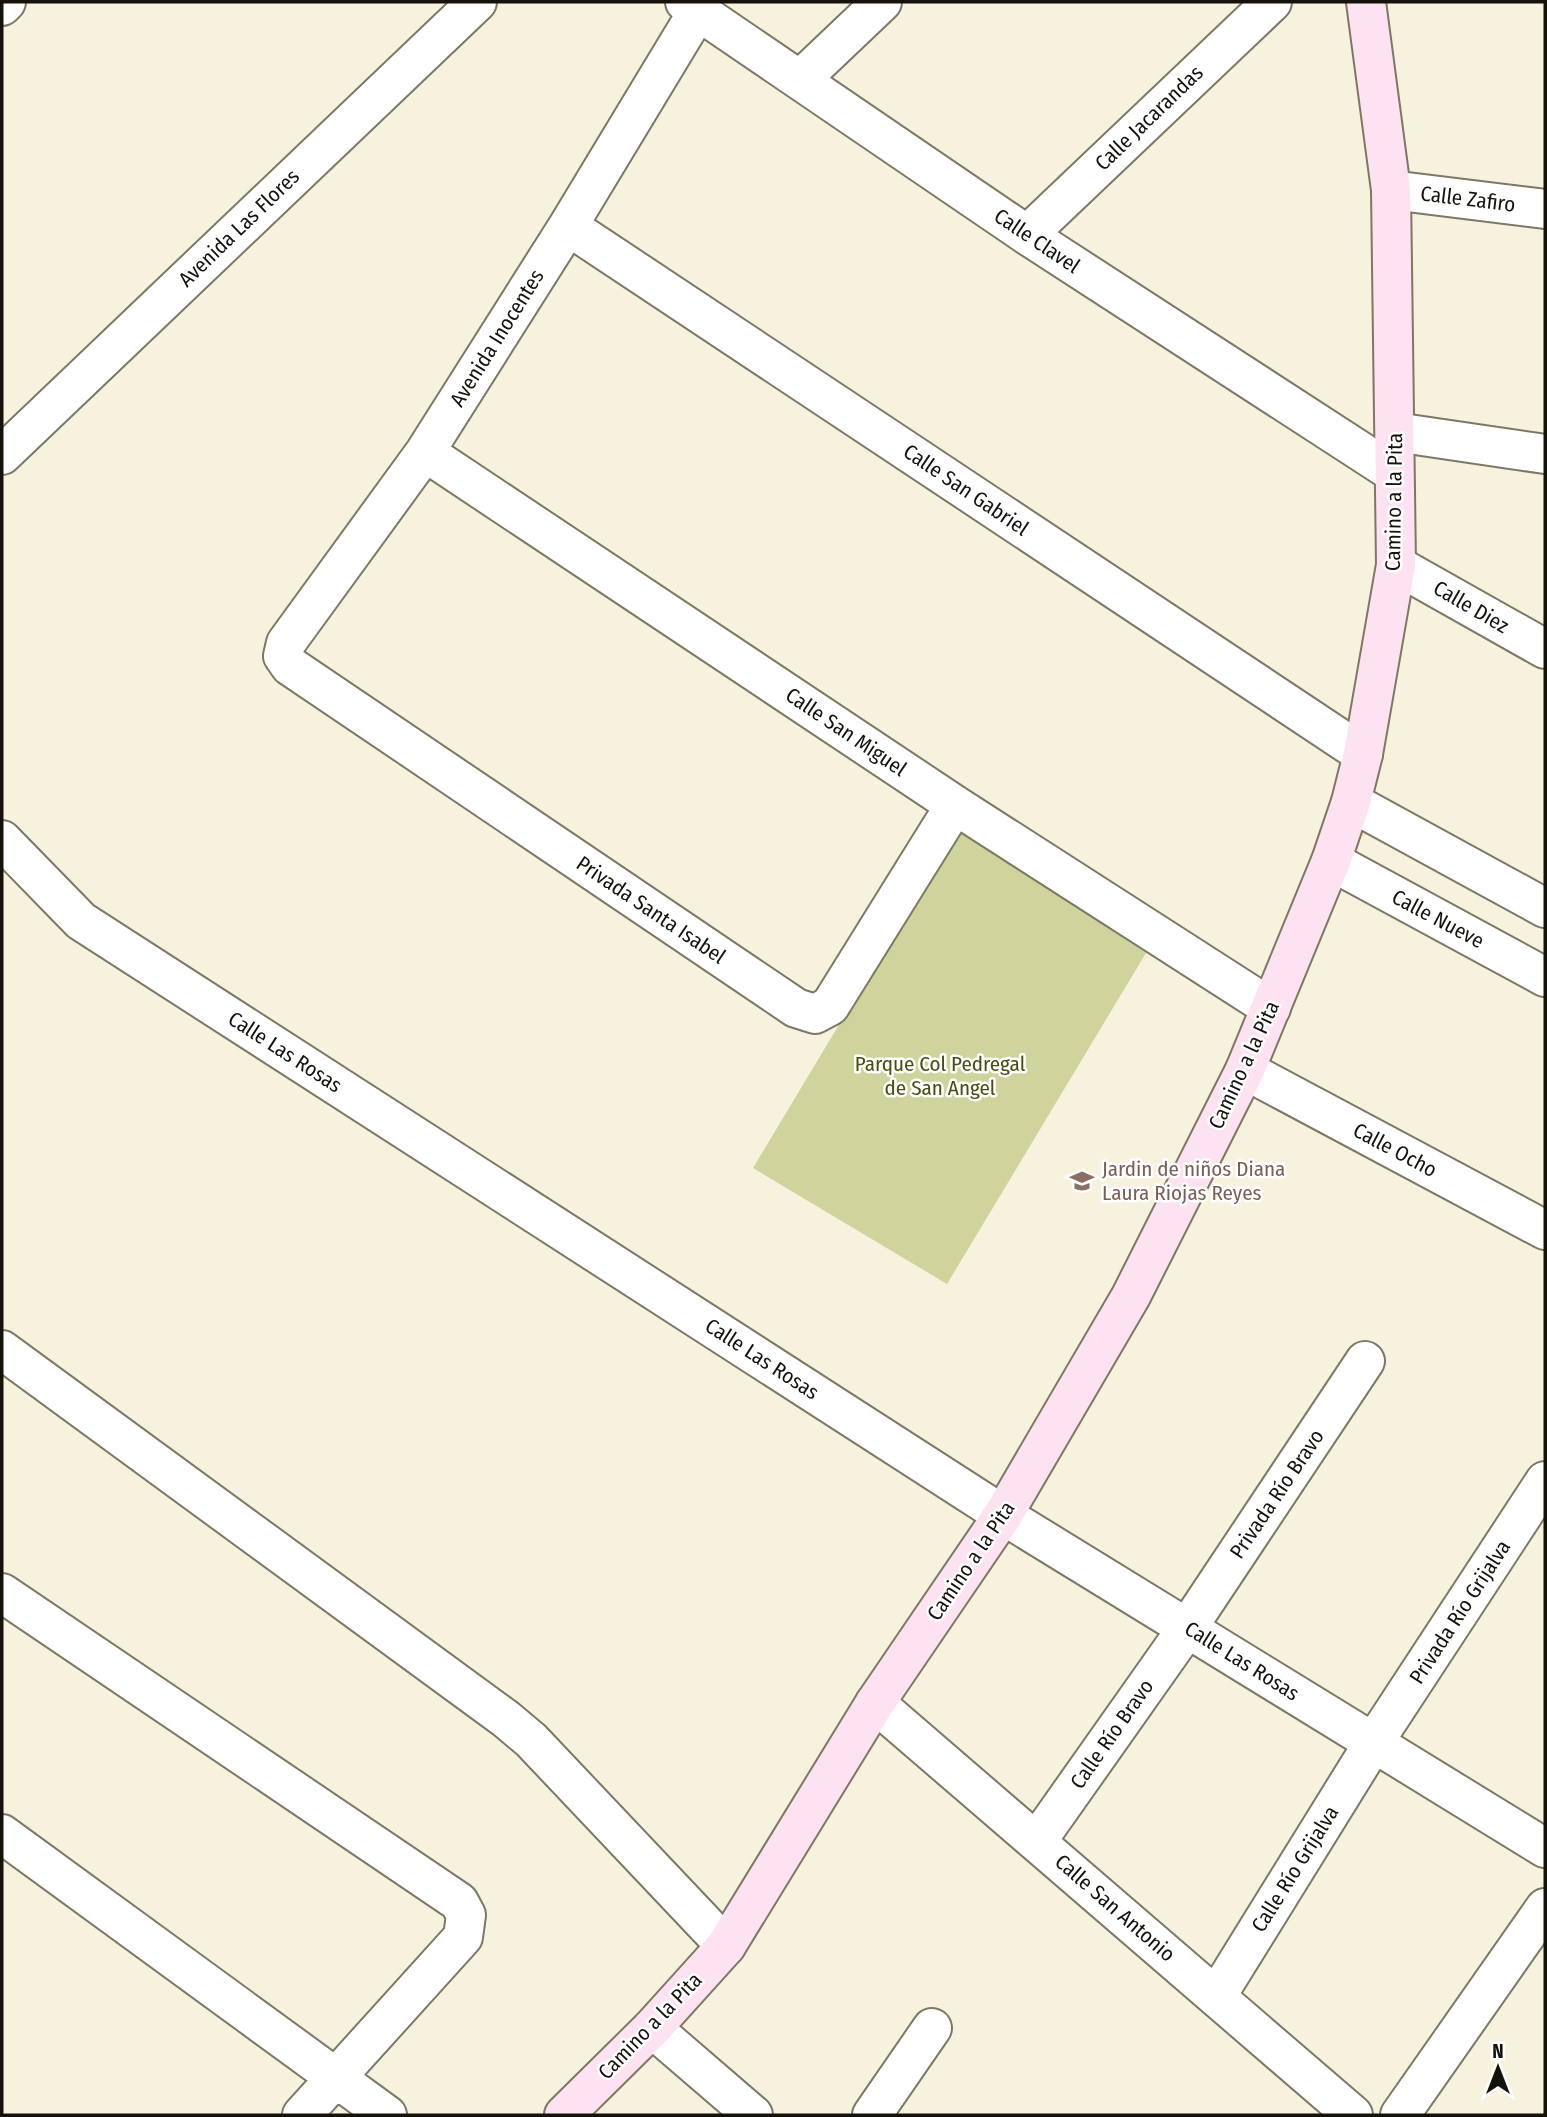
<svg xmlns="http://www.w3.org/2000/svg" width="1547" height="2117" font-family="'Fira Sans Condensed',sans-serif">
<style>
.green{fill:#cfd39c}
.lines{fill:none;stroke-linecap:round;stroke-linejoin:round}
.street-casing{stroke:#7c7865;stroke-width:42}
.secondary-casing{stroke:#7c7865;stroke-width:42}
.street{stroke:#fff;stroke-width:38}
.secondary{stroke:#fde3f2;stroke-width:38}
.labels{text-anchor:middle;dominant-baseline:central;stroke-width:5;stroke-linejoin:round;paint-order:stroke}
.street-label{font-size:21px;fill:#14120b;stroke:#fff}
.park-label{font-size:21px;fill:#4a4c11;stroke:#fff}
.education-label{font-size:21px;fill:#785e54;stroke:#fff;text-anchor:start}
</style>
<rect width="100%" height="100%" fill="#f6f2dd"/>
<path class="green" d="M957,828l189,125 -199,331 -194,-116z"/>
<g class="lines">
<g class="street-casing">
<path id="street" d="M685,2l342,233 367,238
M2,6l4,-4
M698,11l-130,215 -143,226 -139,191 -3,13 7,10 506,342 19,6 15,-8 125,-201
M801,79l81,-77
M1391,190l154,19
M568,226l795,528
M1027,235l245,-233
M1395,432l150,22
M425,452l530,353 316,203
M2,455l475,-453
M1396,565l149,84
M1351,802l194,106
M2,840l79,81 922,594 542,333
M1331,861l214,116
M1245,1070l300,160
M2,1350l504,369 25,21 195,206
M2,1593l457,309 7,13 -3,22 -161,178
M875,1703l478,412
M2,1834l385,281
M1037,1841l151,-214 177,-266
M1216,1997l158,-255 171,-261
M652,2028l101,87
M872,2115l60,-87
M1400,2115l145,-207"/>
</g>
<g class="secondary-casing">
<path id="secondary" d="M564,2115l88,-87 74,-82 149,-243 128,-188 128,-219 114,-226 86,-209 20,-59 12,-48 33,-189 -5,-375 -25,-188"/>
</g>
<use href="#street" class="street"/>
<use href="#secondary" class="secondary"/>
</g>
<defs>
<g id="school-bare" transform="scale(1.89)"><path d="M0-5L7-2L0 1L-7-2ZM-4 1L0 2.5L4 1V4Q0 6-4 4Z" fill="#8d6e63" stroke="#fff" stroke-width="2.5" paint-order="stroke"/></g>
</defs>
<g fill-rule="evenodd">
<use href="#school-bare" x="1082" y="1181"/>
</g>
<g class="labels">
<g class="street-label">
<text transform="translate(1149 118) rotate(-44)">Calle Jacarandas</text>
<text transform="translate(1468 199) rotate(7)">Calle Zafiro</text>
<text transform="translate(239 228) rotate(-44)">Avenida Las Flores</text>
<text transform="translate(1037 241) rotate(34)">Calle Clavel</text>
<text transform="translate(497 338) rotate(-58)">Avenida Inocentes</text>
<text transform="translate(966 490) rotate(34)">Calle San Gabriel</text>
<text transform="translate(1394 502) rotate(-89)">Camino a la Pita</text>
<text transform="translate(1471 607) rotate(30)">Calle Diez</text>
<text transform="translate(846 732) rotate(34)">Calle San Miguel</text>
<text transform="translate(651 910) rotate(34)">Privada Santa Isabel</text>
<text transform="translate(1438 919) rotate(28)">Calle Nueve</text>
<text transform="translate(285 1052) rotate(33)">Calle Las Rosas</text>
<text transform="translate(1244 1065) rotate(-65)">Camino a la Pita</text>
<text transform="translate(1395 1150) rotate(28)">Calle Ocho</text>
<text transform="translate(762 1359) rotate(33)">Calle Las Rosas</text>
<text transform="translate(1277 1494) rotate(-56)">Privada Río Bravo</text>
<text transform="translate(971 1561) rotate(-56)">Camino a la Pita</text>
<text transform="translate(1460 1612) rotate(-57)">Privada Río Grijalva</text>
<text transform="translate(1242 1661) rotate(32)">Calle Las Rosas</text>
<text transform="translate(1112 1734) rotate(-55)">Calle Río Bravo</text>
<text transform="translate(1295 1869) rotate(-58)">Calle Río Grijalva</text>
<text transform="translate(1115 1908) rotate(41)">Calle San Antonio</text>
<text transform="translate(650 2026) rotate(-46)">Camino a la Pita</text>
</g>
<g class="park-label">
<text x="940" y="1064">Parque Col Pedregal<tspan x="940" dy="24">de San Angel</tspan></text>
</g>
<g class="education-label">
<text x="1102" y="1169">Jardin de niños Diana<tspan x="1102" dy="24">Laura Riojas Reyes</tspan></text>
</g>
</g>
<rect width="1547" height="2117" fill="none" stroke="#14120b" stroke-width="7"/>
<g transform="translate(1498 2068)" stroke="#ffffff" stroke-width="5" paint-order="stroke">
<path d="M0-5L12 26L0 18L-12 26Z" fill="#14120b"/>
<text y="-10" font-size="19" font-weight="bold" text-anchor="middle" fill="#14120b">N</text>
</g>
</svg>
